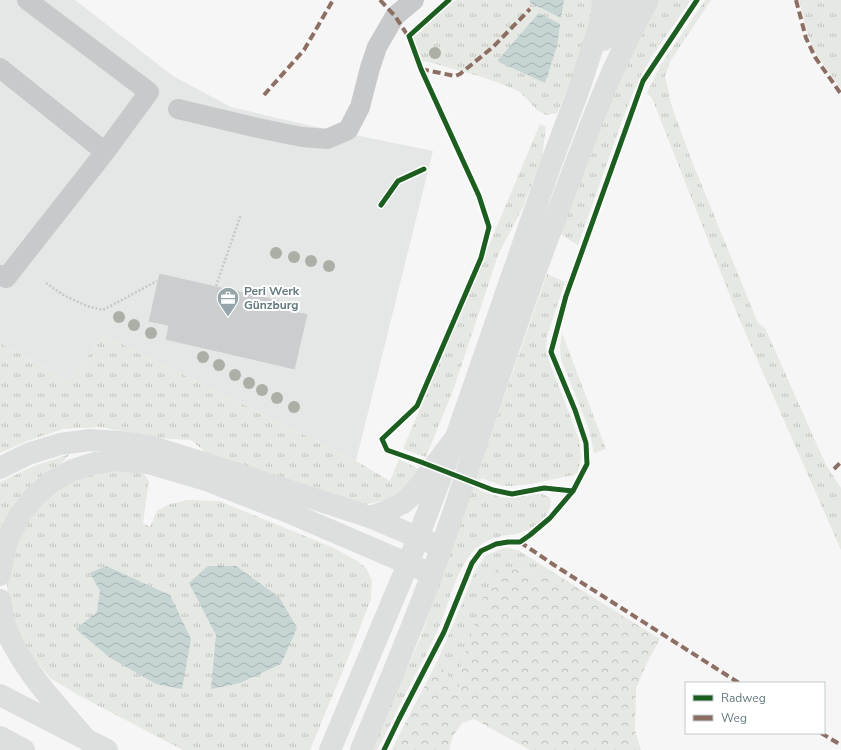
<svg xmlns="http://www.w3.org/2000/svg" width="841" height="750" font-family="'Nunito Sans',sans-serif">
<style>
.built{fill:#e5e7e6}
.grass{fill:url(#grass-tufts)}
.forest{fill:url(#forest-crowns)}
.water{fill:url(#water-waves)}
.building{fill:#cbcdce;stroke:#e6e6e6}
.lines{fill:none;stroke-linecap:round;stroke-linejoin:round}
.path{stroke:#c6c7c7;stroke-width:2.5;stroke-dasharray:2 2;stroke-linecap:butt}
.minor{stroke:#c7c9ca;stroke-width:20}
.major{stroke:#dddede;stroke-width:22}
.highway{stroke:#dddede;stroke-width:22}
.quiet{stroke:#8d6e63;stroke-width:4;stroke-dasharray:8 4;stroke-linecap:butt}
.cycleway-casing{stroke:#fff;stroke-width:8}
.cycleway{stroke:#1b5e20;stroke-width:5}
.tree{fill:#aab0a5}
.labels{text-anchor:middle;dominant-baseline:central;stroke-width:4;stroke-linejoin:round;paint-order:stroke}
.poi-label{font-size:12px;font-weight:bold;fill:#637a7f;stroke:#fff;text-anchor:start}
</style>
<defs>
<pattern id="grass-tufts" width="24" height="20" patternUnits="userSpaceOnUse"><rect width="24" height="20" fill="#e6e8e3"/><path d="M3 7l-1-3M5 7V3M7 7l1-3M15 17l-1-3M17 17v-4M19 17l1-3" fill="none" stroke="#bec1bd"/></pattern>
<pattern id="forest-crowns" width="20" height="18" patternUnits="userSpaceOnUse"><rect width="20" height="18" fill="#e6e8e3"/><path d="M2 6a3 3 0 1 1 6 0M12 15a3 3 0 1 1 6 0" fill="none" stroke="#bec1bd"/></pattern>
<pattern id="water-waves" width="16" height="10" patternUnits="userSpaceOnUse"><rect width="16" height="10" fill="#c7d4d4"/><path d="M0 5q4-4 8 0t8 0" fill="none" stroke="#a5b1b1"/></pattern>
</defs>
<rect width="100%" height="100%" fill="#f6f6f6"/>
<path class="built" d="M0,0h75l98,76 58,31 81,19 121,25 -77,310 -252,-126 -35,46 -69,-38z"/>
<path class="grass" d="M456,0h139l1,7 -20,60 -19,46 -11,2 -9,-5 -17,-18 -18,-8 -23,-8 -58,-16 -9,-23z
M660,0h31l-39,56 -14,25 -15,37 -45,127 -18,-11 36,-98 40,-92z
M705,0h6l-40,60 -6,16 7,31 19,52 67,164 7,5 61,137 15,23v62l-103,-234 -86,-218 -5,-5 13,-27z
M799,0h42v89l-26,-37 -8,-20z
M540,124l6,3 -4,30 -19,50 -25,48 -44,133 -28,69 -23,-8z
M547,274l18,8 -18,54 -1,15 4,13 16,41 13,35 2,17 -3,15 -5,3 -43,9 -17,2h-10l-22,-8 -2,12 21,7 12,1 24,-4h7l7,4c4,19 -18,32 -34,36 -7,1 -14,1 -21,4 -10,3 -19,9 -25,17 -16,21 -21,49 -31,72 -7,17 -16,33 -25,50 -12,24 -24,48 -37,73h-7l50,-111z
M562,333l44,116 -12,4 -5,-24 -28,-70 -1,-11z
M104,335l252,126 34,20 9,-22 22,11 -14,18 -20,12 -24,5 -157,-52 -15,-13 -35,-2 -55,-11 -38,2 -36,12 -27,12v-110l69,38z
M70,454l-10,11 -60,77v-60l34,-16z
M111,469l32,4 6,8 -6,42 7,4 7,-16 13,-7 17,-4 32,1 115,47 23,13 9,7 6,12 -1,19 -20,52 -41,99h-127l-105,-55 -28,-17 -25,-31 -15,-30 -3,-21 1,-32 7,-23 34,-49 30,-17z
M504,548l14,2 30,19 -18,6 -18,-8 -41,69 -10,28 -2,28 -6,3 -5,-20 -11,-13 23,-54 14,-35 11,-17z"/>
<path class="forest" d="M497,567h15l18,8 18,-6 112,70 -13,24 -11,25 -1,43 6,19h-111l-56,-31 -12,4 -9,13 -4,14h-57l6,-13 39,-75 11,13 5,20 6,-3 2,-28 10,-28 10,-34z"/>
<path class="water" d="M530,0h34l-3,18 -32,-16z
M539,13l21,11 -3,22 -12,37 -48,-22z
M106,566l64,29 21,44 -9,50 -26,-5 -47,-27 -33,-28 21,-17 3,-21 -10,-18z
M208,566h28l43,31 18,31 -16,36 -41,19 -29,6 5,-54 -27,-52z"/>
<path class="building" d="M159,273l138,31 -2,7 13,3 -13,56 -130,-30 3,-14 -20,-4z"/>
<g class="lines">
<path class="path" d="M46,283l19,13 22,10 16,4 54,-29
M216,286l25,-72"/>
<path class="minor" d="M27,0l122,92 -44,60
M0,68l105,84 -99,126 -6,-3
M178,109l80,19 44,9 25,2 21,-9 12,-23 10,-39 7,-21 18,-31 19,-16"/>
<path class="major" d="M603,40l22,-40
M330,750l78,-186 48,-127 92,-265 32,-86 21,-65 2,-21
M361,750c24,-58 49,-116 71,-176 42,-118 78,-238 123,-355 28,-74 54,-150 93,-219"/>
<path class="highway" d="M0,468l28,-14 32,-10 30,-4 29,2 30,4 58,18 163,53 71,30
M370,517l15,-5 18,-9 10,-9 43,-57
M0,575l1,-8 6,-27 13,-25 14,-18 17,-15 22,-12 22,-7 22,-3 31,3 58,17 77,30 149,64
M0,600c2,14 6,31 13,44 19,36 48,66 74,96
M0,695l107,55
M0,737l24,13"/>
<path class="quiet" d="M380,0l15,16 15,23
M796,0l10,38 9,19 26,37
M421,69l34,7 5,-2 33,-27 37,-38
M264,95l40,-45 29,-50
M834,469l7,-7
M520,542l34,23 185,118
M821,733l20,12"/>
<g class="cycleway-casing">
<path id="cycleway" d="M449,0l-40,36 12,33 58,127 10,31 -8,31 -64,148 -35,33 5,11 34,12 72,28 19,4 32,-6 29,3
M381,205l17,-24 26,-12
M384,750l15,-31 45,-87 28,-69 9,-12 15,-7 12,-2h12l10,-7 20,-17 23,-27 14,-27 -1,-21 -11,-33 -24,-58 15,-56 77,-215 54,-81"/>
</g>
<use href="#cycleway" class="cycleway"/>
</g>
<g class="tree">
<circle cx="435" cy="53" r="6"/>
<circle cx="276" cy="253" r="6"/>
<circle cx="294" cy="257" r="6"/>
<circle cx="311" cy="261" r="6"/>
<circle cx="329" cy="266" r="6"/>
<circle cx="119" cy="317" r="6"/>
<circle cx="134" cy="325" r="6"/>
<circle cx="151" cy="333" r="6"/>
<circle cx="203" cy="357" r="6"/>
<circle cx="219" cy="365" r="6"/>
<circle cx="235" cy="375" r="6"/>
<circle cx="249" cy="383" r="6"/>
<circle cx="262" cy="390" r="6"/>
<circle cx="277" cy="398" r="6"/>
<circle cx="294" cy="407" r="6"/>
</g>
<defs>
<g id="office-pin" transform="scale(1.15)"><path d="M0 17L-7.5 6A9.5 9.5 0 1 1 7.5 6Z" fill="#96a5a9" stroke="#fff"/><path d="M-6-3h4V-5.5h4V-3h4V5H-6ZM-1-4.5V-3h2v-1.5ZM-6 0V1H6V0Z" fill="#fff"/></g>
</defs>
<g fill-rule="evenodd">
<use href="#office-pin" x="228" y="298"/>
</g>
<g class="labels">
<g class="poi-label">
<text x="244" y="291">Peri Werk<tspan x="244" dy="14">Günzburg</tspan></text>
</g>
</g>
<rect x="685" y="682" width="140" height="52" fill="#ffffff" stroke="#c1cacc"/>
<rect x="693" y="695" width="20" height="6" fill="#1b5e20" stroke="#c1cacc"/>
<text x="721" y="702" font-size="12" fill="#637a7f">Radweg</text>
<rect x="693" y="715" width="20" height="6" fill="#8d6e63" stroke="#c1cacc"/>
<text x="721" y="722" font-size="12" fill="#637a7f">Weg</text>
</svg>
